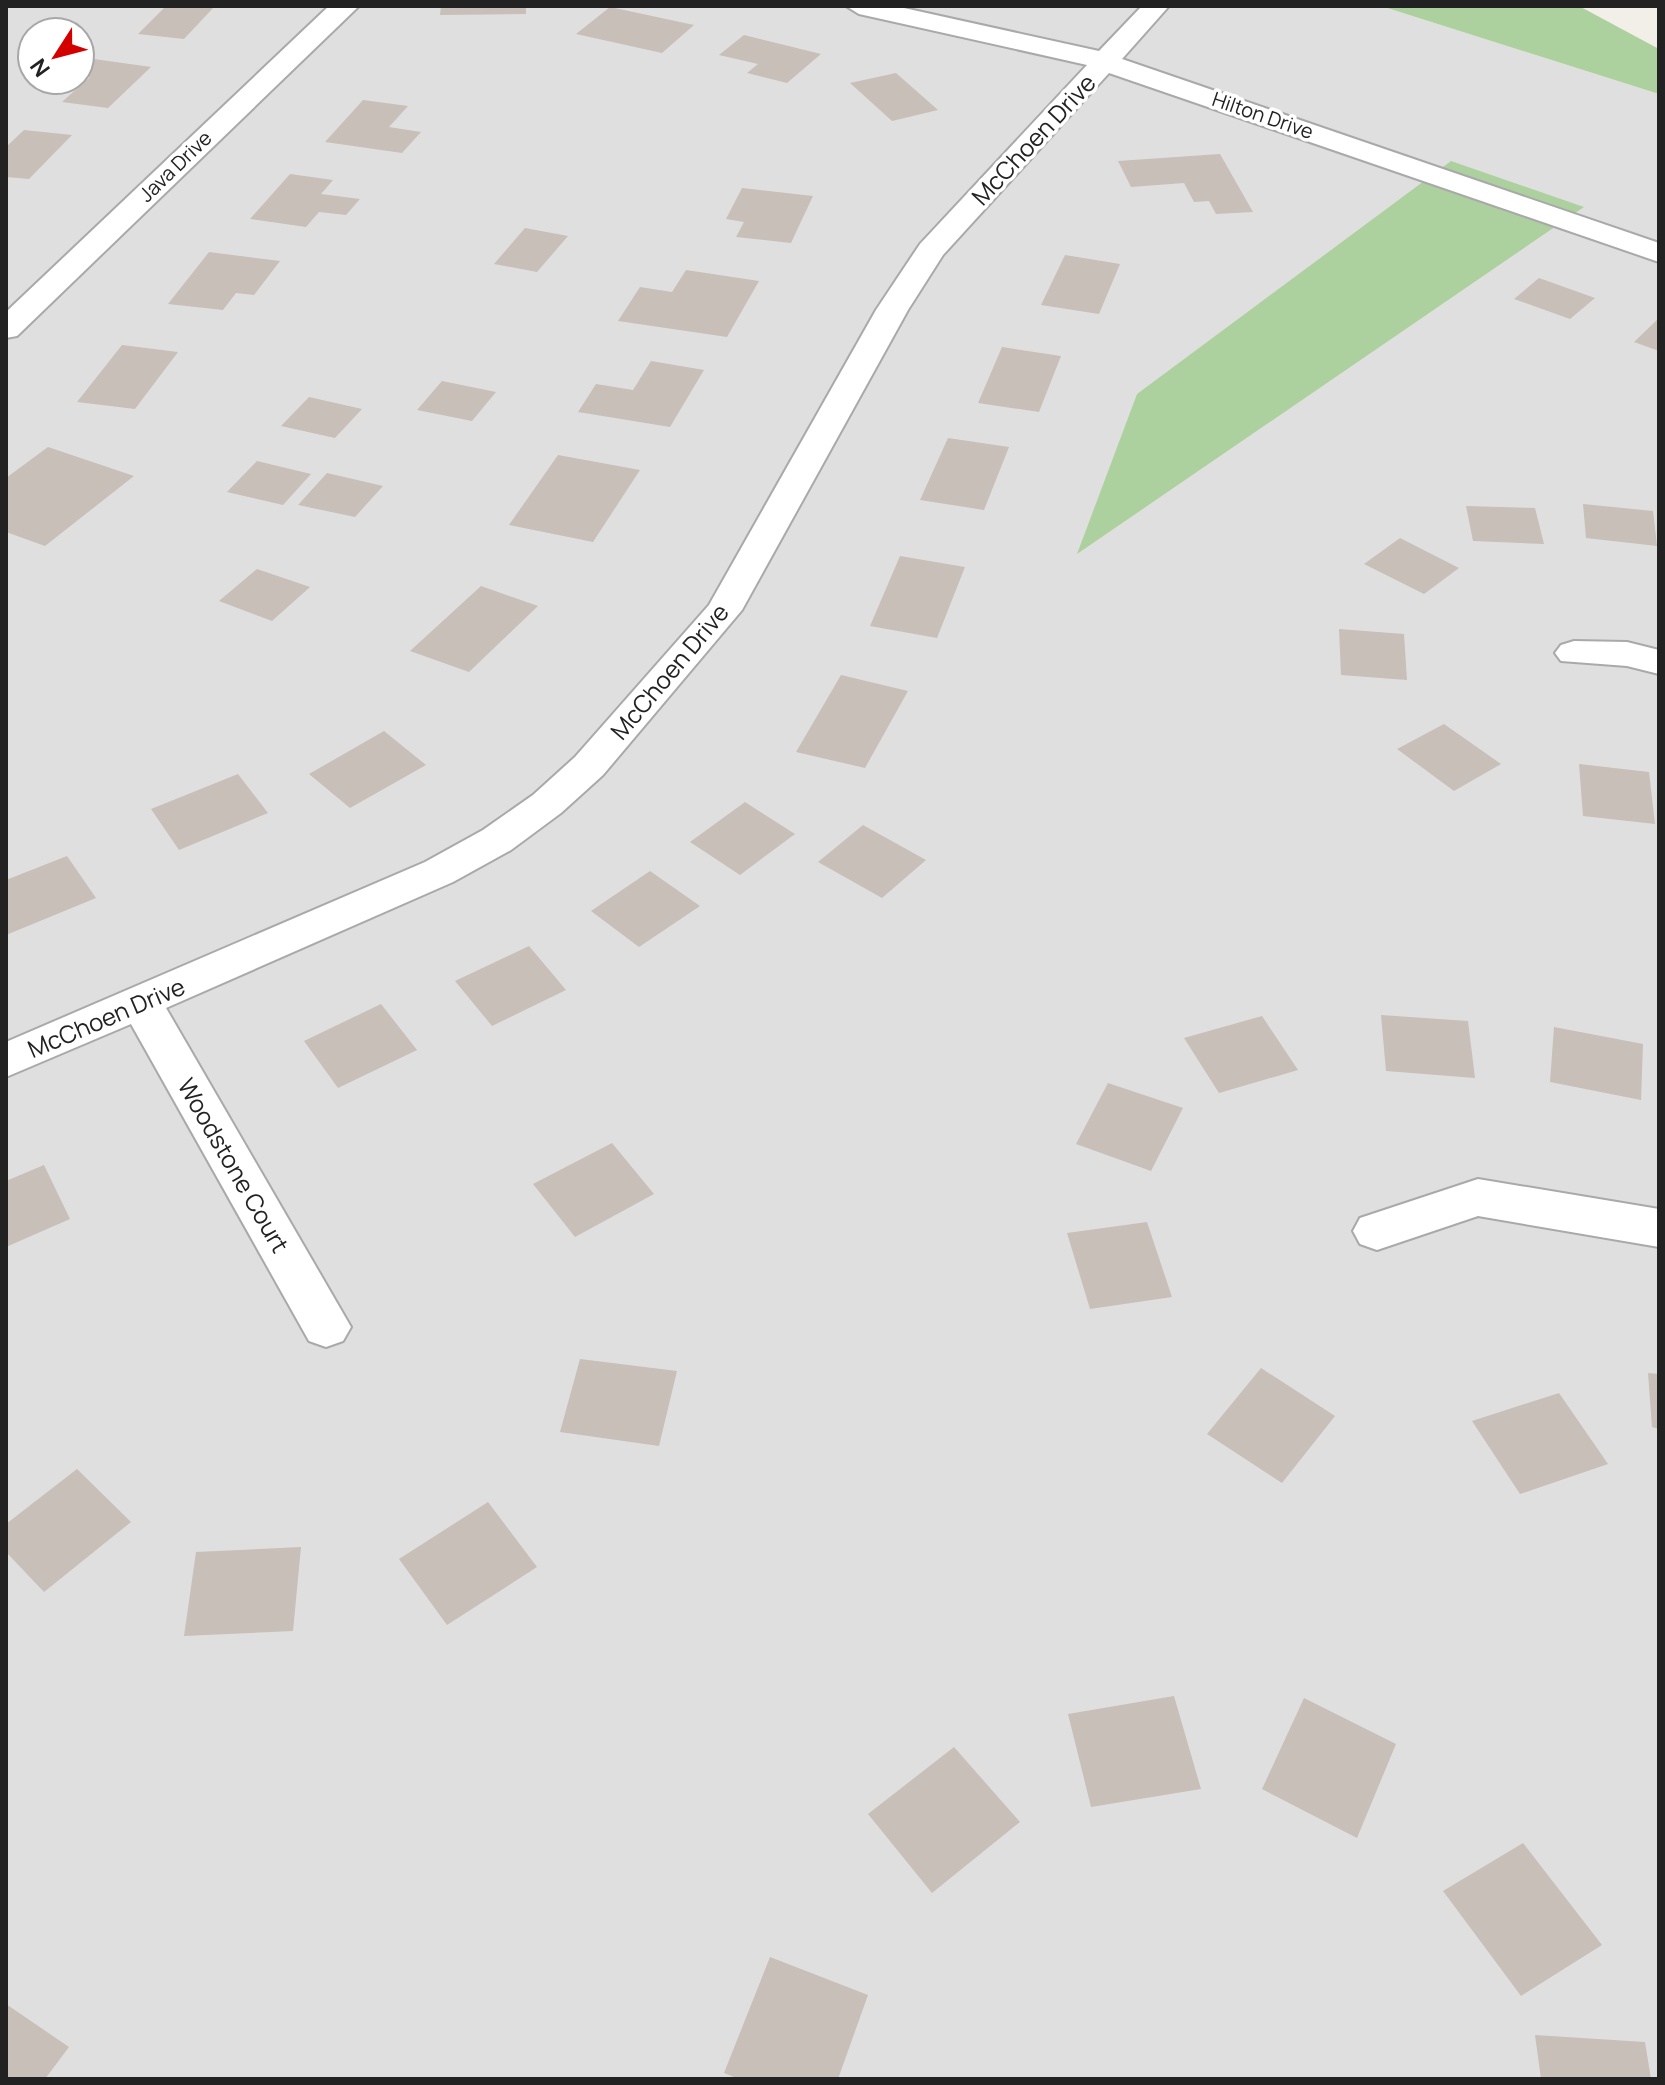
<svg xmlns="http://www.w3.org/2000/svg" width="1665" height="2085" font-family="Manrope,sans-serif">
<style>
.residential{fill:#e0dfdf;fill-rule:evenodd}
.forest{fill:#add19e}
.building{fill:#c7bfb8}
.lines{fill:none;stroke-linecap:round;stroke-linejoin:round}
.minor-casing{stroke:#a9a9a9;stroke-width:4}
.minor{fill:#fff;fill-rule:evenodd}
.labels{text-anchor:middle;dominant-baseline:central;stroke-width:7;stroke-linejoin:round;paint-order:stroke}
.far-street-label{font-size:20px;fill:#222;stroke:#fff}
.street-label{font-size:24px;fill:#222;stroke:#fff}
</style>
<rect width="100%" height="100%" fill="#f2efe9"/>
<path class="residential" d="M6,6h1375l278,88v1985h-1653zM32,32h48v48h-48z"/>
<path class="forest" d="M1381,6h198l80,43v45z
M1451,161l133,46 -507,347 60,-160z"/>
<path class="building" d="M166,6h49l-31,33 -46,-5z
M441,6h85v8l-86,1z
M610,7l84,18 -32,28 -86,-19z
M744,35l77,19 -34,29 -40,-10 11,-9 -39,-9z
M80,57l71,10 -43,41 -46,-6 28,-25 -10,-2z
M896,73l42,37 -46,11 -42,-38z
M363,100l45,6 -19,21 32,5 -19,21 -77,-11z
M24,130l48,5 -43,44 -23,-2v-30z
M1220,154l33,58 -37,2 -7,-13 -15,1 -10,-19 -53,4 -13,-26z
M290,174l43,6 -12,14 39,5 -14,16 -27,-3 -13,15 -56,-8z
M742,188l71,8 -22,47 -55,-6 8,-15 -18,-3z
M525,228l43,8 -31,36 -43,-8z
M209,252l71,9 -26,34 -18,-2 -13,17 -55,-6z
M1065,255l55,9 -21,50 -58,-9z
M686,270l73,11 -32,56 -109,-16 22,-34 32,5z
M1539,278l56,20 -25,21 -56,-20z
M1659,318v33l-25,-9z
M122,345l56,7 -43,57 -58,-7z
M1002,347l59,9 -22,56 -61,-9z
M651,361l53,9 -34,57 -92,-15 18,-28 37,6z
M442,381l54,11 -24,29 -55,-11z
M309,397l53,12 -27,29 -54,-12z
M948,438l61,9 -25,63 -64,-10z
M48,447l86,29 -89,70 -39,-14v-54z
M558,455l82,15 -47,72 -84,-17z
M257,461l54,13 -28,31 -56,-13z
M327,473l56,13 -28,31 -57,-12z
M1583,504l70,7 4,35 -71,-8z
M1466,506l69,2 9,36 -71,-3z
M1400,538l59,30 -35,26 -60,-30z
M900,556l65,11 -28,71 -67,-12z
M257,569l53,18 -38,34 -53,-20z
M481,586l57,20 -69,66 -59,-21z
M1339,629l65,5 3,46 -66,-5z
M841,675l67,16 -43,77 -69,-16z
M1444,724l57,40 -47,27 -57,-42z
M384,731l42,34 -76,43 -41,-34z
M1579,764l70,8 6,52 -72,-8z
M238,774l30,39 -89,37 -28,-41z
M745,802l50,32 -55,41 -50,-33z
M863,825l63,35 -44,38 -64,-36z
M67,856l29,42 -90,37v-55z
M650,871l50,35 -61,41 -48,-36z
M529,946l37,44 -74,36 -37,-45z
M381,1004l36,46 -79,38 -34,-47z
M1381,1015l87,6 7,57 -89,-7z
M1262,1016l36,54 -79,23 -35,-55z
M1554,1027l89,17 -2,56 -91,-18z
M1108,1083l75,25 -32,63 -75,-27z
M612,1143l42,51 -79,43 -42,-53z
M44,1165l26,54 -64,28v-66z
M1147,1222l25,75 -82,12 -23,-76z
M580,1359l97,12 -18,75 -99,-14z
M1261,1368l74,48 -53,67 -75,-49z
M1648,1373l11,1v55l-7,-2z
M1559,1393l49,71 -88,30 -48,-73z
M77,1469l54,53 -87,70 -38,-40v-28z
M488,1502l49,65 -90,58 -48,-66z
M301,1547l-8,84 -109,5 12,-84z
M1174,1696l27,93 -110,18 -23,-93z
M1304,1698l92,46 -39,94 -95,-49z
M954,1747l66,75 -88,71 -64,-79z
M1523,1843l79,102 -81,51 -78,-105z
M770,1957l98,38 -30,84h-99l-15,-6z
M6,2004l63,43 -24,32h-39z
M1535,2035l110,7 6,37h-110z"/>
<g class="lines">
<g class="minor-casing">
<path id="minor" d="M329,6h30l-342,330 -11,2v-26z
M846,6h49l204,45 43,-45h27l-47,53 537,184v19l-550,-189 -166,182 -35,55 -166,300 -139,165 -42,38 -50,37 -58,32 -287,126 185,319 -8,14 -17,6 -17,-6 -178,-317 -125,53v-35l419,-180 58,-32 50,-35 42,-38 134,-152 167,-295 44,-66 167,-179 -228,-51z
M1574,641l53,1 32,8v24l-32,-8 -66,-5 -6,-8 6,-8z
M1478,1179l181,30v38l-181,-31 -101,34 -17,-6 -7,-13 7,-13z"/>
</g>
<use href="#minor" class="minor"/>
</g>
<g class="labels">
<g class="far-street-label">
<text transform="translate(1263 115) rotate(19)">Hilton Drive</text>
<text transform="translate(175 166) rotate(-44)">Java Drive</text>
</g>
<g class="street-label">
<text transform="translate(1033 139) rotate(-47)">McChoen Drive</text>
<text transform="translate(669 671) rotate(-50)">McChoen Drive</text>
<text transform="translate(106 1017) rotate(-23)">McChoen Drive</text>
<text transform="translate(234 1165) rotate(60)">Woodstone Court</text>
</g>
</g>
<rect width="1665" height="2085" fill="none" stroke="#222222" stroke-width="16"/>
<g transform="translate(56 56) rotate(234)"><circle r="38" fill="#ffffff" stroke="#a7a7a7" stroke-width="2"/>
<path d="M0-6L14 30L0 20L-14 30Z" fill="#d40000"/>
<text y="-12" font-size="22" font-weight="bold" text-anchor="middle" fill="#222222">N</text>
</g>
</svg>
